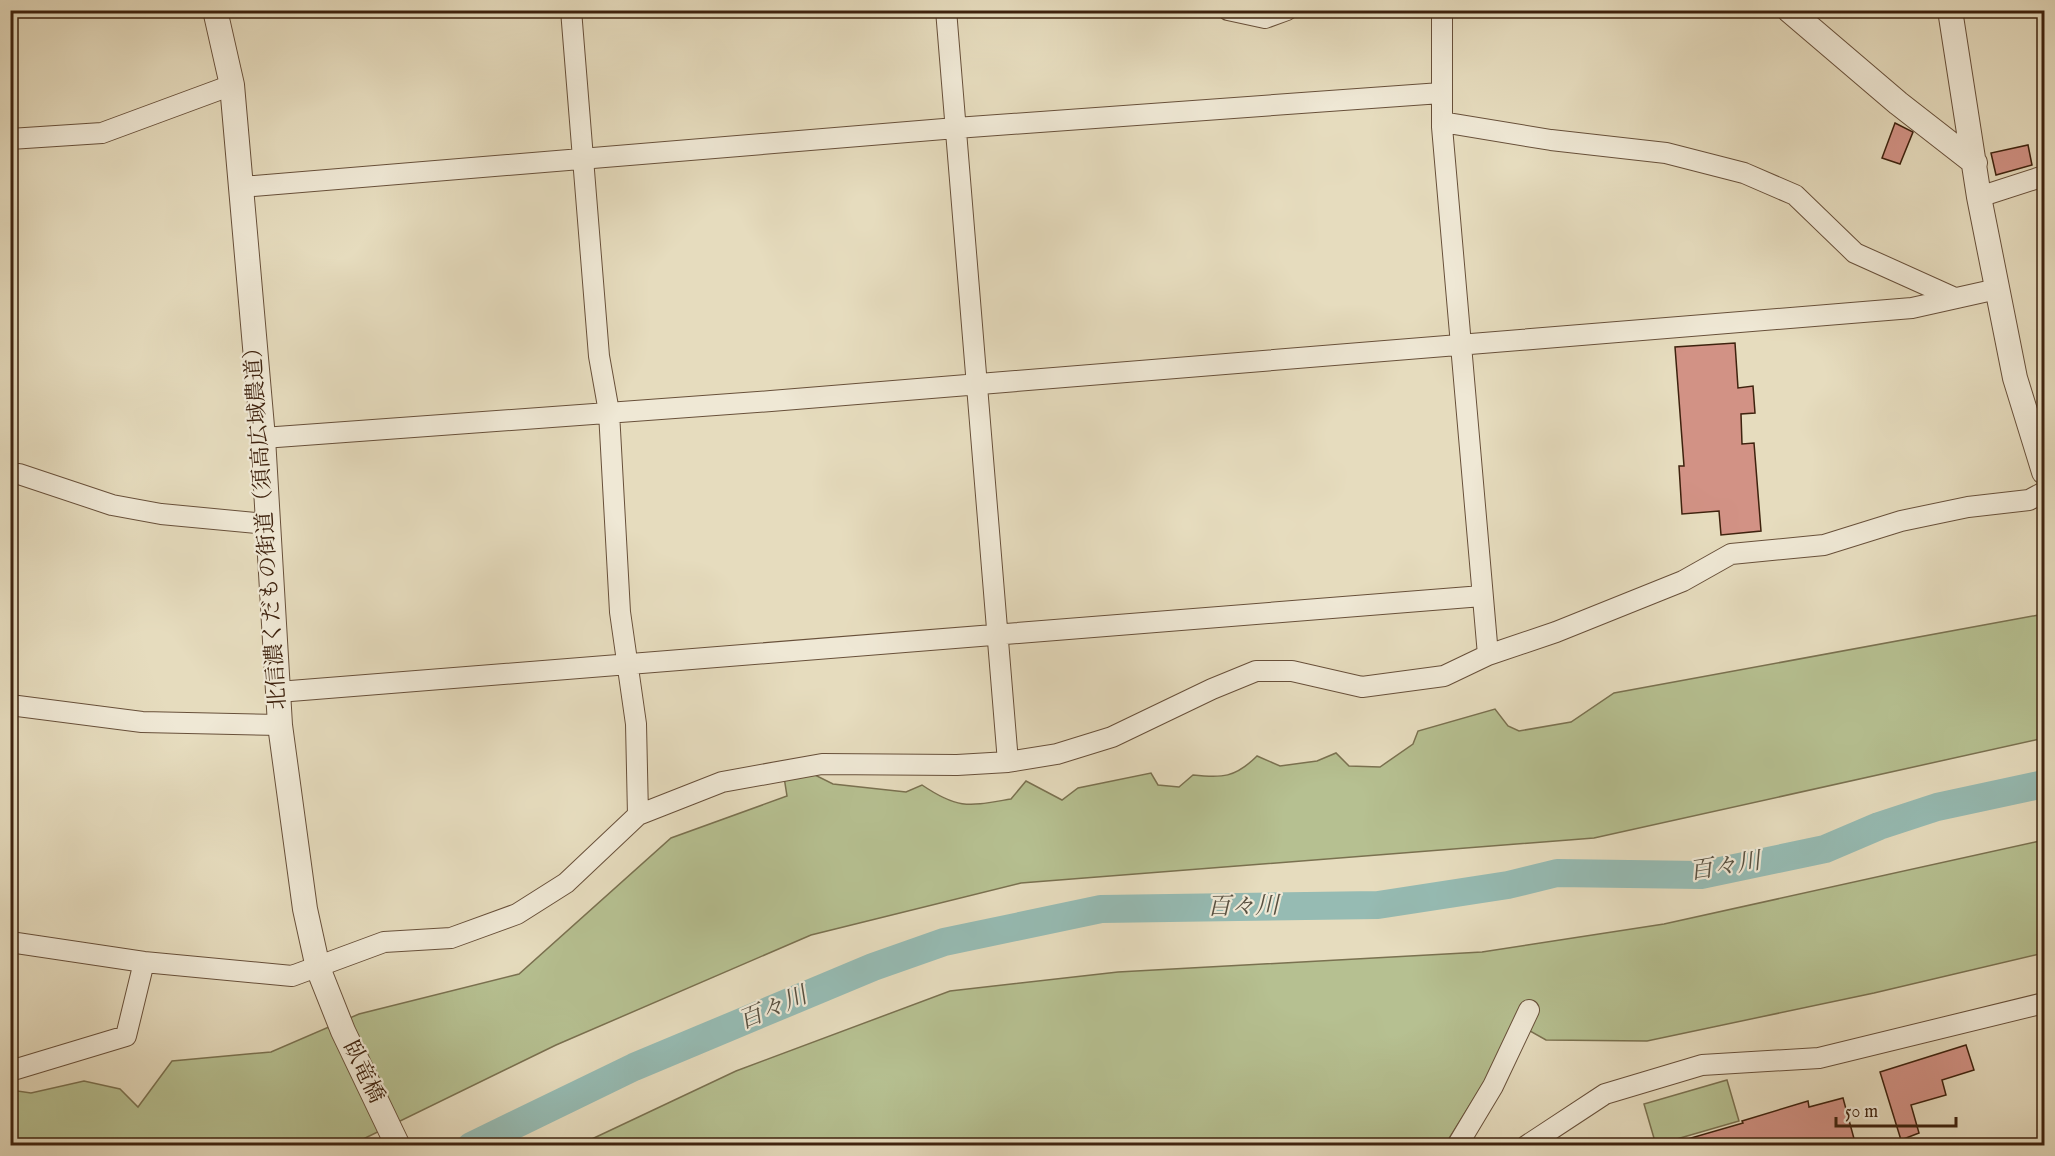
<svg xmlns="http://www.w3.org/2000/svg" width="2055" height="1156" font-family="'IM FELL English','Noto Serif JP',serif">
<style>
.green{fill:#b6c091;stroke:#7a7150;stroke-width:1.5}
.lines{fill:none;stroke-linecap:round;stroke-linejoin:round}
.river{stroke:#96bbb3;stroke-width:28}
.building{fill:#d29285;stroke:#3e220e;stroke-width:1.5}
.minor-casing{stroke:#68503a;stroke-width:22}
.tertiary-casing{stroke:#68503a;stroke-width:26}
.minor{stroke:#efe8d5;stroke-width:20}
.tertiary{stroke:#efe8d5;stroke-width:24}
.labels{text-anchor:middle;dominant-baseline:central;stroke-width:4.5;stroke-linejoin:round;paint-order:stroke}
.street-label{font-size:22px;fill:#3e220e;stroke:#efe8d5}
.water-label{font-size:24px;font-style:italic;fill:#585040;stroke:#efe8d5}
</style>
<rect width="100%" height="100%" fill="#e6dcbe"/>
<filter id="stains"><feTurbulence type="fractalNoise" baseFrequency=".00333" numOctaves="4"/><feColorMatrix values="0 0 0 0 .2 0 0 0 0 .09 0 0 0 0 .02 0 0 0 .5 -.17"/></filter>
<radialGradient id="worn" r=".72"><stop offset=".6" stop-color="#630" stop-opacity="0"/><stop offset="1" stop-color="#630" stop-opacity=".3"/></radialGradient>
<path class="green" d="M2044,614v124l-450,100 -573,45 -210,52 -255,110 -205,100 -340,1v-56l20,3 53,-12 36,8 18,18 34,-46 99,-9 88,-38 160,-40 152,-136 116,-42 -3,-19 25,-5 24,12 73,8 16,-7c37,25 47,21 89,14l15,-18 36,19 16,-12 73,-15 7,12 21,2 14,-12c29,3 42,3 64,-19l23,10 37,-5 19,-8 13,13 31,1 33,-23 5,-13 77,-22 13,17 11,5 52,-9 43,-29z
M2044,840v113l-170,40 -227,48 -101,-1 -32,-18 -18,41 -51,82 -868,1 159,-75 214,-80 168,-19 364,-20 182,-28z
M1727,1080l12,41 -83,24 -12,-41z"/>
<g class="lines">
<path class="river" d="M471,1146l163,-79 239,-100 71,-25 157,-33 277,-4 130,-20 49,-12 144,2 124,-26 54,-23 58,-19 107,-23"/>
</g>
<path class="building" d="M1895,123l18,9 -13,32 -18,-6z
M2028,145l4,20 -36,10 -5,-22z
M1735,343l3,45 15,-2 2,27 -14,1 1,30 12,-1 7,88 -40,4 -2,-24 -37,3 -3,-48h5l-9,-119z
M1966,1045l8,25 -32,10 4,15 -35,10 8,28 -18,7 -21,-68z
M1843,1098l13,48h-179v-4l66,-19 -1,-2 66,-20 1,6z"/>
<g class="lines">
<g class="minor-casing">
<path id="minor" d="M571,10l28,346 10,56 11,200 16,112 2,91
M946,10l62,752
M1228,10l37,8 22,-8
M1442,10v117l46,528
M1442,122l109,18 115,13 78,20 51,22 60,58 100,45
M10,139l92,-6 130,-48
M241,187l715,-59 485,-35
M1979,197l65,-21
M263,438l508,-37 1141,-93 85,-19
M10,474h9l93,31 49,9 105,10
M278,692l1204,-96
M10,705l132,17 138,3
M10,942l134,20 148,14 92,-34 67,-4 66,-24 49,-31 72,-68 84,-33 100,-18 135,1 51,-3 49,-8 55,-17 100,-48 44,-18h36l70,16 82,-11 44,-21 68,-23 127,-51 48,-27 93,-9 77,-24 67,-14 61,-7 15,-8
M10,1071l116,-35 18,-74
M1457,1146l36,-60 36,-76
M1526,1146l79,-52 97,-29 117,-7 225,-55"/>
</g>
<g class="tertiary-casing">
<path id="tertiary" d="M215,10l17,75 31,353 17,287 25,184 13,59 25,63 55,115
M1789,10l109,93 77,60
M1950,10l29,187 36,181 29,94"/>
</g>
<use href="#minor" class="minor"/>
<use href="#tertiary" class="tertiary"/>
</g>
<g class="labels">
<g class="street-label">
<text transform="translate(266 523) rotate(-94)">北信濃くだもの街道（須高広域農道）</text>
<text transform="translate(363 1072) rotate(64)">臥竜橋</text>
</g>
<g class="water-label">
<text transform="translate(1725 867) rotate(-9)">百々川</text>
<text transform="translate(1243 907) rotate(-1)">百々川</text>
<text transform="translate(773 1009) rotate(-23)">百々川</text>
</g>
</g>
<rect width="2055" height="1156" fill="none" stroke="#e6dcbe" stroke-width="36"/>
<rect x="12" y="12" width="2031" height="1132" fill="none" stroke="#3e220e" stroke-width="3"/>
<rect x="18" y="18" width="2019" height="1120" fill="none" stroke="#3e220e" stroke-width="1.5"/>
<path d="M1836 1117v9h120v-9" fill="none" stroke="#3e220e" stroke-width="3"/>
<text x="1845" y="1117" font-size="18" fill="#3e220e" stroke="#efe8d5" stroke-width="4.5" paint-order="stroke">50 m</text>
<rect width="100%" height="100%" filter="url(#stains)"/>
<rect width="100%" height="100%" fill="url(#worn)"/>
</svg>
